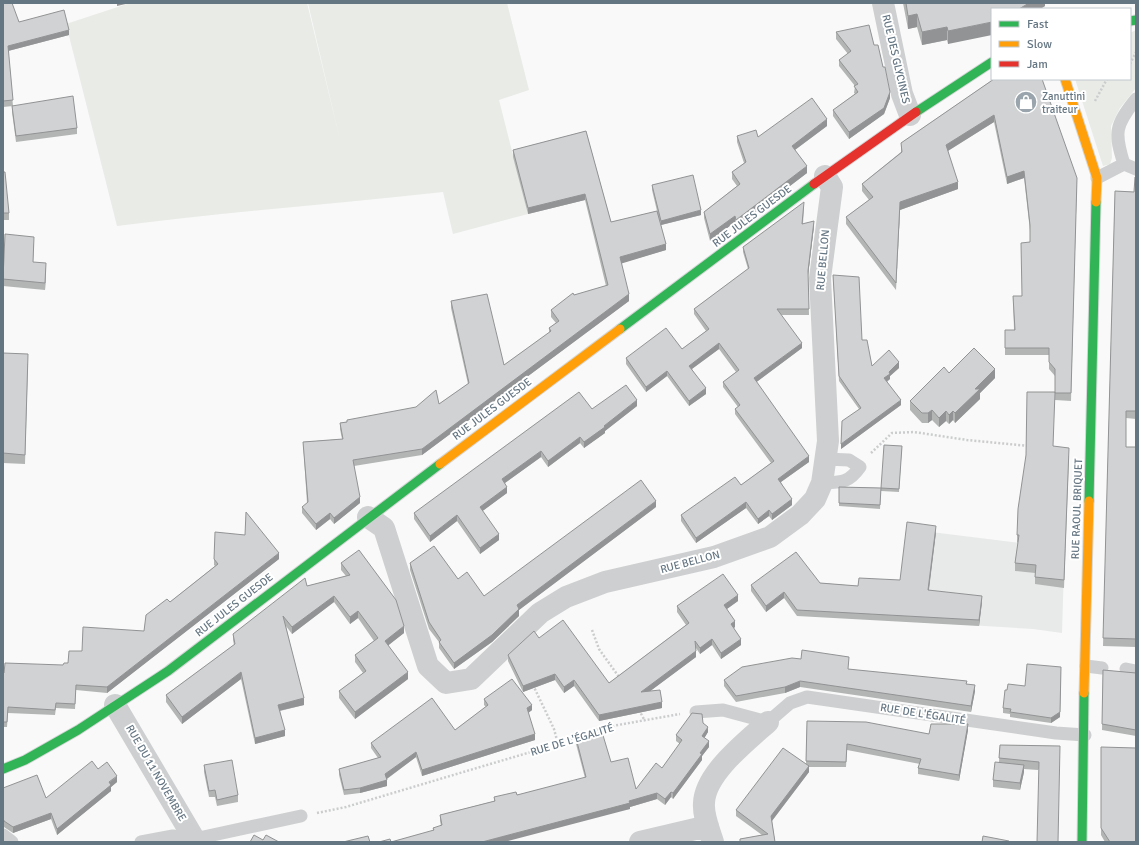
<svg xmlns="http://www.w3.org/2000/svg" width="1139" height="845" font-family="Signika,sans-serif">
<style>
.built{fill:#e8e9e9}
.green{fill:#e8ebe6}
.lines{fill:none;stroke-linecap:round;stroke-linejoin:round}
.fast-casing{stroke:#d5d6d7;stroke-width:11}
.slow-casing{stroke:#d5d6d7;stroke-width:11}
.jam-casing{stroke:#d5d6d7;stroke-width:11}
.path{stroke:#cbcccd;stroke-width:2.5;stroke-dasharray:2 2;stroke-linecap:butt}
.lane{stroke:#cecfd0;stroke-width:13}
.street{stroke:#cecfd0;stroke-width:22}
.fast{stroke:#30b455;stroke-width:9}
.slow{stroke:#ff9f0a;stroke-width:9}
.jam{stroke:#e5322d;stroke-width:9}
.wall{fill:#b3b5b5}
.shaded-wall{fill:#929394}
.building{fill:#d0d2d3;stroke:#929394}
.labels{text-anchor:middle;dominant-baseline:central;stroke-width:4;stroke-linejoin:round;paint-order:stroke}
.street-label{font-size:11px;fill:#657683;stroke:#fff}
.poi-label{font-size:11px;fill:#657683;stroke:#fff;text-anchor:start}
</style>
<rect width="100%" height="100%" fill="#f9f9f9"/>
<path class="built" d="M907,529l113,14 44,25 -2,65 -29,-4 -131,-8z"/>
<path class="green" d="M130,3h177l33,137 -32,-137h199l22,87 -30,10 29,114 -75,20 -10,-42c-109,12 -217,20 -326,34l-51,-202z
M1136,30v58l-16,20 -9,18 1,32 -2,6 -7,2 -28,-87h55v-46z"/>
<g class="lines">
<g class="fast-casing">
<path id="fast" d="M1130,21l6,-1
M916,112l76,-50
M620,329l194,-145
M1089,501l7,-299
M3,769l22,-9 53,-30 90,-59 272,-207
M1082,842l2,-149"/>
</g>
<g class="slow-casing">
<path id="slow" d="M1065,79l32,99 -1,24
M440,464l180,-135
M1084,693l5,-192"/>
</g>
<g class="jam-casing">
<path id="jam" d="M814,184l102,-72"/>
</g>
<path class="path" d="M1130,64l6,-12
M1095,101l12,-22
M871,453l21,-20 22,-1 53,8 62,6
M592,630l7,19 20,28
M533,685l21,44 4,15
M639,710l6,11
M317,813l29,-6 124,-37 88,-26 43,-16 79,-14"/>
<path class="lane" d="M1124,164c-10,-31 -9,-39 12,-65
M1097,178l27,-14 12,5
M822,483c18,-1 26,1 38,-16l-11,-7 -23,-1
M1086,666l16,2
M1126,669l10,2
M696,712l27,-2 45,12 22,-19 17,-6 249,36 29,2
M3,835l9,7
M141,842l32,-6 21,3 107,-23"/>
<path class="street" d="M883,3l19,91 8,21
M368,517l16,11 44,138 18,17 25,-4 69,-66 26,-16 39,-15 109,-25 56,-20 30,-22 15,-16 7,-16 6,-42 -8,-163 12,-91 -7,-11
M115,705l81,137
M640,842l68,-16
M713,842c-4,-13 -10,-26 -9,-39 1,-30 44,-63 64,-81"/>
<use href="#fast" class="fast"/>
<use href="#slow" class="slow"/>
<use href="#jam" class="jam"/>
</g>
<path class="wall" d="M3,3l16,19 50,13 -61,16 5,55 -10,1z
M903,3h142v3l-5,3h-48l-44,35 -1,-4 -25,5 -5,-18 -9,2z
M836,32l38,13 9,22 7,31 -6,16 -35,25 -16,-23v-6l22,-16 -1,-1 1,-7 -16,-20v-6l9,-6 -12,-15z
M994,79l83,99 -6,223 -16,-1v-24l-6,-7v-14h-44v-25h9l-1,-34h9l8,-54v-11l-6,-53 -17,6 -13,-62 -46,29 10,38 -58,21 -4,80 -50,-66v-7l23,-17 -7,-9v-7l39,-32v-9z
M12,106l65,22v6l-61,8 -4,-30z
M827,126l-32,24 12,23 -71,54 -1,-5 -25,19 -6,-23v-6l33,-26 -5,-7v-7l12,-9 -7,-21v-6l21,1z
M586,131l25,91 46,-11 -5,-21v-5l49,30 -40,10 5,25 -45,13 8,38 -207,154 -68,11 6,37 -26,21 -4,-5 -14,11 -14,-17v-6l5,-4 -4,-61 39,-3 -2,-10v-6l99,-19 29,-20 -17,-76v-7l53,64 45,-32v-5l7,-5 -5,-6v-7l23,-15 32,-9 -21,-86 -57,14 -15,-57v-7z
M3,172l6,41v7h-6z
M1136,177v242l-10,-1v29h10v200l-33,-1 12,-455 19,1z
M804,207l-1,17 11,2 -6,49 1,40h-28l21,33 -46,34 53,80 -28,20 11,23 -20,15 -3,-4 -11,8 -12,-16 -50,35 -15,-22v-6l60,-30 30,-22 -36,-49v-5l3,-2 -15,-20v-5l13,-10 -17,-23 -27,20 14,25 -17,12 -22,-30 -21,16 -20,-28v-6l56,-9 24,-18 -12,-17v-5l54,-40 -5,-17v-5z
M34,243l-1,19 13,7 -1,21 -42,-4v-14z
M833,275l29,65 10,26 27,2 -9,8v3l-3,3 14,23 -60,44 18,-40 -20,-28z
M3,353l25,11 -3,100 -22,-1z
M949,373l46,5 -15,15v6l-25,24 -2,-3 -4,4 -3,-3 -7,6 -7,-7 -4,3h-6l-12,-13v-9z
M637,406l-32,25v2l-21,15 -4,-5 -32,24 -7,-10 -36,26 2,10 -25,18 17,29 -19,14 -23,-33 -27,21 -16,-23v-6l178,-104z
M902,446l-3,46 -18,-1 -1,18 -41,-3v-19l42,1z
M1053,446l16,10 -5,132 -29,-4v-11l-20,-2v-8l3,-20 -1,-1v-7z
M656,507l-137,103v6l-27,26 -38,27 -15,-21v-6l-10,-13 -19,-59v-7l48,16 26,17z
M936,532l-7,58 53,12 -3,24 -182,-10 -13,-18 -18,14 -15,-21v-6l69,-2 38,3 42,-6z
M214,559h65l-172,134 -31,-3 -1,19 -19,-1 -1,7 -47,-2 -1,14h-4v-54l60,-8 5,-2 14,-12 62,-20 26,-29 45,-36 -1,-1z
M341,563l63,70 -16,12 20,34 -53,40 -16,-21v-7l24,-18 -8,-11v-7l19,-14 -16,-23 -8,6 -16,-22 -42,32 -6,-8 18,79 -24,6 5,25 -30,8 -14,-65 -59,45 -16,-22v-7l68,-50 -1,-5v-6l74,-48 39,-10 -5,-6z
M738,601l-11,8 8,18 -1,1 7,17 -20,14 -9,-14 -12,9 -4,-6v9l-46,34 12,17 -63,13 -25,-35 -10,7 -9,-13 -32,12 -15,-31v-6l31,-17 70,45 77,-58 -9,-13v-6z
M848,669l119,15 8,7 -4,21 -171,-25 -15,6 -49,9 -12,-16v-6z
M1103,670l33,3v63l-34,-6z
M484,699l48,11 -4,3 7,27 -113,36 -6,-19 -29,22v7l-27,7 -16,2 -5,-20v-6l39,-11 -7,-10v-5l84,-13 31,-23 -2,-2z
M1003,708l57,9 -9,6 -41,-6v-3l-7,-1z
M807,721l122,13 39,-4 -9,51 -41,-7v-6l2,-4 -73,-14 -1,17h-37v5l-37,49 3,21h-35v-3l22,-4 -26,-19v-6l70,-45z
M703,723l5,9 -4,6 5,9 -7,9v4l-29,39 -2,-2 -6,8 -8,-6 -27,8v2l-239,33 42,-11v-3l8,-2 -1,-5v-6l54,-14v-4l23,-2 68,-17 -9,-34v-6l35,24 25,27 26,-21 18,-24 -4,-3v-6z
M1000,745l60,1 -22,24 -14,-1v3l-4,18 -27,-3v-7l6,-18z
M1101,747l35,95h-31l-4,-7z
M204,765l34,30v7l-21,4 -2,-9h-6l-5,-25z
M98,769l19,13 -6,5v4l-54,44 -6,-16 -38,14 -9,-6 -1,-3v-36l43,10z"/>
<path class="shaded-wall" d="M117,3h13l-13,3z
M1029,3h16v3l-5,3h-21z
M917,14v13l-9,2v-13z
M992,22v13l-44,9v-13z
M947,27v13l-25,5v-13z
M69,30v5l-61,16v-5z
M890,92v6l-6,16 -35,25v-7z
M994,115v7l-48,30v-7z
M827,119v7l-35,26v-6z
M807,166v7l-71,54v-7z
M1024,171v7l-17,6v-7z
M958,182v7l-58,21 -4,80 4,-88z
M585,194v6l-57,14v-6z
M701,210v5l-40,10v-4z
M735,216v6l-25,19v-7z
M814,221v5l-6,50v-5z
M666,244v6l-46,14v-7z
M46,263v6l-1,21v-7z
M629,294v7l-207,154v-6z
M719,343v6l-30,22v-5z
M802,343v5l-48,36v-6z
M899,362v6l-9,8v3l-6,4v-5l5,-6z
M995,369v9l-15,15v6l-25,24v-10l20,-24z
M667,371v5l-21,16v-5z
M706,388v6l-17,12v-5z
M637,400v6l-32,25v2l-21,15v-6z
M901,400v5l-60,44v-5z
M932,410v10l-4,3v-10z
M946,411v10l-7,6v-9z
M953,411v9l-4,4v-9z
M580,437v6l-32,24v-6z
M541,451v6l-39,28v-6z
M809,456v6l-31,22v-5z
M507,487v6l-27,20v-6z
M360,497v6l-26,21v-6z
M792,499v6l-20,15v-6z
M656,501v6l-137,103v6l-27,26 -38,27v-6l63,-58z
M746,502v6l-50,35v-5z
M769,510v6l-11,8v-5z
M330,513v6l-14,11v-6z
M457,515v6l-27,21v-6z
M936,526v6l-8,64v-6z
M499,534v6l-19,14v-6z
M279,553v6l-172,134v-6z
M784,592v6l-18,14v-6z
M738,595v6l-14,10v-6z
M334,596v6l-42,32v-7z
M982,596v6l-3,24v-6z
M358,611v7l-8,6v-7z
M735,621v6l-4,3v-6z
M404,626v7l-19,15v-7z
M712,639v6l-12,9v-6z
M741,639v6l-20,14v-6z
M696,651v6l-55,41v-6z
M1061,667l-1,50 -9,6v-5z
M241,672v7l-59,45v-7z
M408,672v7l-53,40v-7z
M555,674v6l-32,12v-6z
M574,680v6l-10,7v-6z
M800,681v6l-15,6v-6z
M975,685v6l-4,21v-6z
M304,698v7l-26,6v-6z
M662,702v6l-63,13v-6z
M532,705v5l-5,4v-6z
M968,724v6l-9,51v-6z
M708,727v5l-6,10v-6z
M285,730v6l-30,8v-6z
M535,734v6l-113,36v-6z
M709,741v6l-7,9v4l-29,39v-6l27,-40z
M416,752v5l-31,23v-6z
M1024,765v7l-4,18v-7z
M809,766v6l-38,50v-6z
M117,776v6l-6,5v4l-54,44v-6z
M387,780v6l-27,7v-5z
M671,792v5l-6,8v-6z
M657,793v6l-27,8v2l-126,33h-22z
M51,813v6l-38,14v-6z"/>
<path class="building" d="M3,3h9l7,19 45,-12 5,20 -61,16 5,54 -10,1z
M906,3h123l-10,6h-27v13l-44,9 -1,-4 -25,5 -5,-18 -9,2z
M869,25l5,20h4l5,22h2l5,25 -6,16 -35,24 -16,-22 25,-18 -4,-6 4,-2 -19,-24 12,-9 -15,-19z
M994,79h48l35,99 -6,215h-16v-24l-6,-7v-14h-44v-18h10l-2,-34h9l-1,-53 9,-1v-17l-6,-54 -17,6 -13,-62 -48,30 12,37 -58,20 -4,81 -50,-66 27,-20 -11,-13 40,-32 -1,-9z
M73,96l4,32 -61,8 -4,-30z
M812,98l15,21 -35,27 15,20 -71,54 -1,-4 -25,18 -6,-22 36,-28 -8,-12 14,-10 -9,-26 19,-6 2,7z
M586,131l25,91 46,-11 9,33 -46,13 9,37 -207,155 -69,11 7,37 -26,21 -4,-5 -14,11 -14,-17 6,-5 -5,-60 40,-3 -3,-16 7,-1v-2l69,-13 20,-17 3,14 30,-21 -18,-82 36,-7 17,71 47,-34 -2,-3 10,-7 -8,-11 22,-17 1,2 34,-10 -23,-91 -57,14 -15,-58z
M3,172h2l4,41h-6z
M693,175l8,35 -40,11 -9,-36z
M1135,177h1v234h-10v36h10v192l-33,-1 12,-447 19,1z
M804,202l-2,22 12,-3 -6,50 1,38h-32l25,34 -48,35 55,78 -31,23 14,20 -20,15 -3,-4 -11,9 -12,-17 -50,36 -15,-23 54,-38 6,8 33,-24 -39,-52 5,-4 -17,-23 16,-12 -20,-27 -30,23 17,22 -17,13 -22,-30 -21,16 -20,-29 40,-30 16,21 27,-20 -15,-20 55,-41 -6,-21z
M5,234l29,3 -1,25 13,1 -1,20 -42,-4z
M833,275l26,2 3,63h5l5,26 17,-16 10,12 -10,10 1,2 -6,4 17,22 -60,44 1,-23 19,-13 -22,-32z
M974,348l21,21 -20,20h5l-25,24 -2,-2 -4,4 -3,-4 -7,7 -7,-8 -4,3h-6l-12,-12 34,-34 5,6z
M3,353l25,1 -3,101 -22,-2z
M626,385l11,15 -33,26 1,1 -21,15 -4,-5 -32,24 -7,-10 -39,28 5,8 -27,20 19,27 -19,14 -23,-33 -27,21 -16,-23 165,-121 13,17z
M1027,392h28l-2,54 16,2 -5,132 -29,-3 1,-12 -21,-2 4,-28h-2l1,-26 8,-54z
M884,445l18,1 -3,43 -18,-1 -1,17 -41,-2v-16l42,1z
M641,480l15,21 -139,104 2,4 -27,26 -38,28 -15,-21 2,-2 -12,-18 -19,-59 24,-17 24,33 9,-7 17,24z
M246,512l33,41 -172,134 -31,-2 -1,19 -19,-1 -1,7 -47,-3 -1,15h-4v-49h1l1,-10 58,2 1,-2h4l1,-12h13l1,-24 61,4 2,-16 21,-16 3,3 48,-38 -4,-5 1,-27 30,3z
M907,522l29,4 -8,64 54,6 -3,24 -182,-10 -13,-18 -18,14 -15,-21 45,-33 24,31 38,3 1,-8 41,2z
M359,550l37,50 8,26 -19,15 23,31 -53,40 -16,-21 27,-20 -11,-16 23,-17 -20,-27 -8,6 -16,-21 -42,31 -9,-11 21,82 -26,7 7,25 -30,8 -14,-66 -59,45 -16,-22 69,-51 -2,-10 72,-56 2,8 43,-11 -9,-12z
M723,574l15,21 -14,10 11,16 -4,3 10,15 -20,14 -9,-14 -12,9 -5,-7 1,10 -55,41 19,-2 2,12 -63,13 -25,-35 -10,7 -9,-13 -32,12 -15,-31 26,-24 5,7 24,-18 46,63 80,-60 -12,-17z
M802,650l47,7 -1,12 119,12 -1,3 9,1 -4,21 -171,-25 -15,6 -49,9 -12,-16 18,-13 50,-9 9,1z
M1027,664l34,3 -1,45 -9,6 -41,-6 1,-3 -8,-1 2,-18h2l1,-6 17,2z
M1103,670l33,3v57l-34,-6z
M512,679l20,26 -5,3 8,26 -113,36 -6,-18 -31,22 2,6 -27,8 -16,2 -5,-21 42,-12 -10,-14 61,-45 23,32 33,-25 -4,-6z
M692,713l10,1 1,9 5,4 -6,9 7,5 -9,12 2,1 -29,39 -2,-1 -6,7 -8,-6 -28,8 1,2 -148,39h-103l11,-3 1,3 43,-12 -1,-2 9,-3 -2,-10 55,-14 -1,-4 22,-5 1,3 69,-18 -10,-39 26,-6 9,30 17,-4 8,31 20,-26 6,5 20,-28 -6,-5z
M807,721l59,1 63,12 2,-10h37l-9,51 -41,-7 3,-9 -74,-15 -1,18 -40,-1z
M1000,745l60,1 -2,96h-21l2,-80 -40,-4z
M1101,747l35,1v94h-26l-9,-14z
M783,748l26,18 -38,50 4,26h-35v-3l28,-5 -32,-24z
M232,760l6,35 -21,5 -2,-10 -6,1 -5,-26z
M92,761l6,8 9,-7 10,14 -8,6 2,3 -54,44 -6,-16 -38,14 -9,-6 -1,-3v-30l34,-13 9,23z
M995,762l29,3 -4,18 -27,-3z
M254,835l9,5 3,-5 13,7h-29z
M368,836l2,6h-27z
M983,836l26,5v1h-27z"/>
<defs>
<g id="shop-disc" transform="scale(1.15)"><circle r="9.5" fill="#99a4ac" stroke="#fff"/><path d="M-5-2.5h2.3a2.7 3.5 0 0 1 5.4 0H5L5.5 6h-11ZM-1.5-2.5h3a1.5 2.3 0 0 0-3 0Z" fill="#fff"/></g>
</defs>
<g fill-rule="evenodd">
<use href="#shop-disc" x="1026" y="102"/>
</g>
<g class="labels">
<g class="street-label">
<text transform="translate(896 59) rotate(77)">RUE DES GLYCINES</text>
<text transform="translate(752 216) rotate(-37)">RUE JULES GUESDE</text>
<text transform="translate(823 260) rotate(-85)">RUE BELLON</text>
<text transform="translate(492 409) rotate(-37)">RUE JULES GUESDE</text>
<text transform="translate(1077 509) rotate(-88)">RUE RAOUL BRIQUET</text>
<text transform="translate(690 562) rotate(-15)">RUE BELLON</text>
<text transform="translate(234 605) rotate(-38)">RUE JULES GUESDE</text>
<text transform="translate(923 714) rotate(9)">RUE DE L'ÉGALITÉ</text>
<text transform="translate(572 740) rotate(-17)">RUE DE L'ÉGALITÉ</text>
<text transform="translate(156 773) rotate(60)">RUE DU 11 NOVEMBRE</text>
</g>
<g class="poi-label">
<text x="1042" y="96">Zanuttini<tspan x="1042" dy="13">traiteur</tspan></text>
</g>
</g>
<rect width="1139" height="845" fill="none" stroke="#657683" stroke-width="8"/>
<rect x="991" y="8" width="140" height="72" fill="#ffffff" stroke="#c1c8cd"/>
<rect x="999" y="21" width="20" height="6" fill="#30b455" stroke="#c1c8cd"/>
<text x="1027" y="28" font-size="12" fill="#657683">Fast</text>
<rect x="999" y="41" width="20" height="6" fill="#ff9f0a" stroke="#c1c8cd"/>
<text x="1027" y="48" font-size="12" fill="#657683">Slow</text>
<rect x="999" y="61" width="20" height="6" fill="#e5322d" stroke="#c1c8cd"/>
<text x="1027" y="68" font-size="12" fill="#657683">Jam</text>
</svg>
